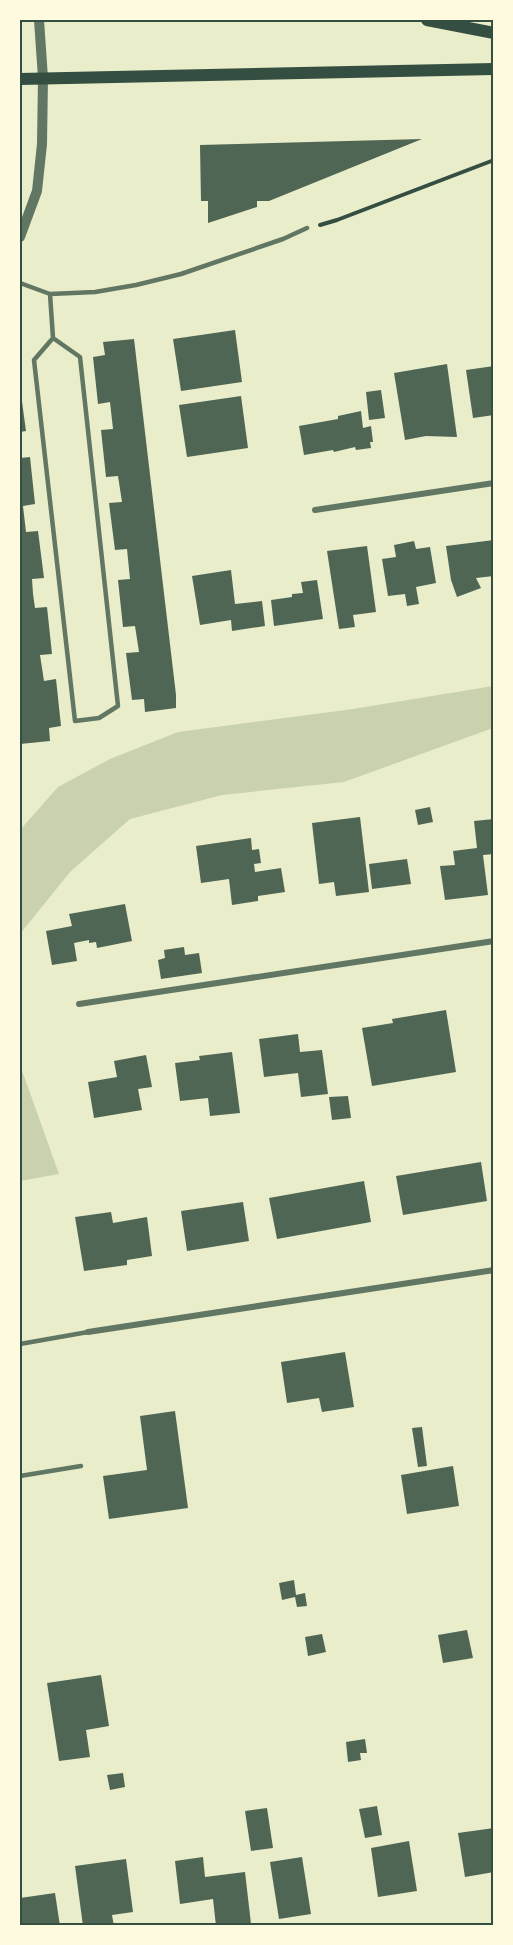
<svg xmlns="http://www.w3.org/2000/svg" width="513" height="1945" font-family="'DejaVu Sans',sans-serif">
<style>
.green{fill:#cad2ad}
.building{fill:#4f6655}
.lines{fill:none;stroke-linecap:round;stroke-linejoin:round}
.path{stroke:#344e41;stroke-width:4}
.service{stroke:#617663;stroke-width:4.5}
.minor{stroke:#617663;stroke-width:6}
.tertiary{stroke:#617663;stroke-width:10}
.secondary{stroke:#344e41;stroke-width:12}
.neatline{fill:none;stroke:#344e41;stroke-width:2}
</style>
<rect width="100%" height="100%" fill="#e9edc9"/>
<path class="green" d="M493,686v42l-149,54 -122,13 -92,24 -60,53 -50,62v-104l38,-43 52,-28 68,-27 175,-23z
M20,1065l39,109 -39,7z"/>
<path class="building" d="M422,139l-153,62h-12v6l-49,16v-22h-7l-1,-56z
M235,330l7,52 -61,9 -8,-52z
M134,339l42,356v13l-31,4 -1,-13 -12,1 -6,-47 13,-1 -4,-26 -12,1 -5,-47 12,-1 -3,-30 -12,1 -6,-47 13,-1 -4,-26 -12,1 -5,-47 12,-1 -3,-27 -12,2 -5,-47 12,-2 -2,-13z
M447,364l10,73 -31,-1 -21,4 -11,-67z
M494,366v49l-21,3 -7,-48z
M20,387l6,44 -6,1z
M381,390l4,28 -16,2 -3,-28z
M241,396l7,52 -61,9 -8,-52z
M361,411l2,17 8,-2 2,16h-3l1,6 -15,2 -1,-3 -21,5 -1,-2 -29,5 -5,-29 39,-7v-3z
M30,457l5,47 -12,2 3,26 12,-1 6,47 -12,1 1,15 2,14 12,-1 5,47 -12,1 4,26 12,-2 5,47 -12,2 1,13 -30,3v-286z
M494,540v36l-18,2 5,10 -24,9 -6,-17 -5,-34z
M414,541l2,8 14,-2 6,36 -20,4 3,17 -12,2 -2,-12 -17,2 -6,-37 14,-2 -2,-12z
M367,546l9,66 -23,3 2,12 -16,2 -12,-78z
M231,570l4,34 27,-3 3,25 -33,5 -1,-11 -31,5 -8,-49z
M317,580l6,39 -49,7 -3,-26 21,-3v-3l11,-1 -2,-11z
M430,807l3,15 -15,3 -3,-15z
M360,817l9,75 -33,4 -2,-14 -15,2 -7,-61z
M494,819v35l-11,1 5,40 -43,5 -5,-34 15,-1 -2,-14 24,-3 -3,-27z
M251,838l1,12 7,-1 2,14 -7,1 1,8 26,-4 4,24 -27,4v5l-26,4 -3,-26 -28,4 -5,-37z
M407,859l4,25 -39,5 -3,-25z
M125,904l7,37 -35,7 -1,-6 -7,1v-3l-15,3 3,18 -25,4 -6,-34 26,-5 -3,-12z
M184,947l1,8 14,-2 3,20 -41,6 -3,-19 7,-2 -1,-8z
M446,1010l10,62 -84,14 -10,-58 31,-5 -1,-4z
M298,1034l2,18 22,-2 6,44 -27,3 -3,-24 -34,4 -5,-38z
M232,1052l8,61 -30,3 -2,-18 -28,3 -5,-38 25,-3 -1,-4z
M146,1055l6,32 -14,2 4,21 -48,8 -6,-36 29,-5 -3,-16z
M348,1096l3,22 -19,2 -3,-23z
M481,1162l6,39 -84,14 -7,-39z
M364,1181l7,41 -94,17 -8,-41z
M243,1202l6,39 -62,10 -6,-40z
M111,1212l2,11 34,-6 5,39 -25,4v5l-43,6 -9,-54z
M345,1352l9,55 -32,5 -3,-14 -32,5 -6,-41z
M175,1411l13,97 -79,11 -6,-43 44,-6 -7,-54z
M422,1427l5,39 -9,1 -6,-39z
M453,1466l6,40 -52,8 -6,-39z
M294,1580l2,15 9,-2 2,13 -10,1 -2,-10 -13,3 -3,-17z
M467,1630l6,28 -30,5 -5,-28z
M322,1634l4,18 -18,4 -3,-19z
M101,1675l8,51 -23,4 4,27 -31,4 -12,-78z
M365,1739l2,14h-7l1,7 -13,2 -2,-20z
M123,1773l2,14 -15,3 -3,-15z
M377,1806l5,29 -17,3 -6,-29z
M267,1808l6,40 -22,3 -6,-40z
M494,1828v44l-29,5 -7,-44z
M409,1841l8,50 -39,6 -7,-49z
M203,1857l2,20 40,-5 6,52 -35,2 -3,-27 -33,5 -5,-43z
M302,1857l9,57 -32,5 -9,-57z
M126,1859l7,53 -21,3 2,11h-31l-8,-60z
M55,1893l5,33h-40v-28z"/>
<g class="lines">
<path class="path" d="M320,225l17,-5 157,-60"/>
<path class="service" d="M20,283l30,11 45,-2 41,-7 45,-11 102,-35 24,-11
M50,294l3,44 -19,22 41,361 24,-3 19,-12 -38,-349 -27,-19
M20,1344l68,-12
M20,1476l61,-10"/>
<path class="minor" d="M315,510l179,-27
M79,1004l415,-63
M88,1332l406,-62"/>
<path class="tertiary" d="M20,237l17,-46 5,-47 1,-66 -4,-58"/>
<path class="secondary" d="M427,20l67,13
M20,79l474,-10"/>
</g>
<rect width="513" height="1945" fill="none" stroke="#fefae0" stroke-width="42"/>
<rect x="21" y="21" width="471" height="1903" class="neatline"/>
</svg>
